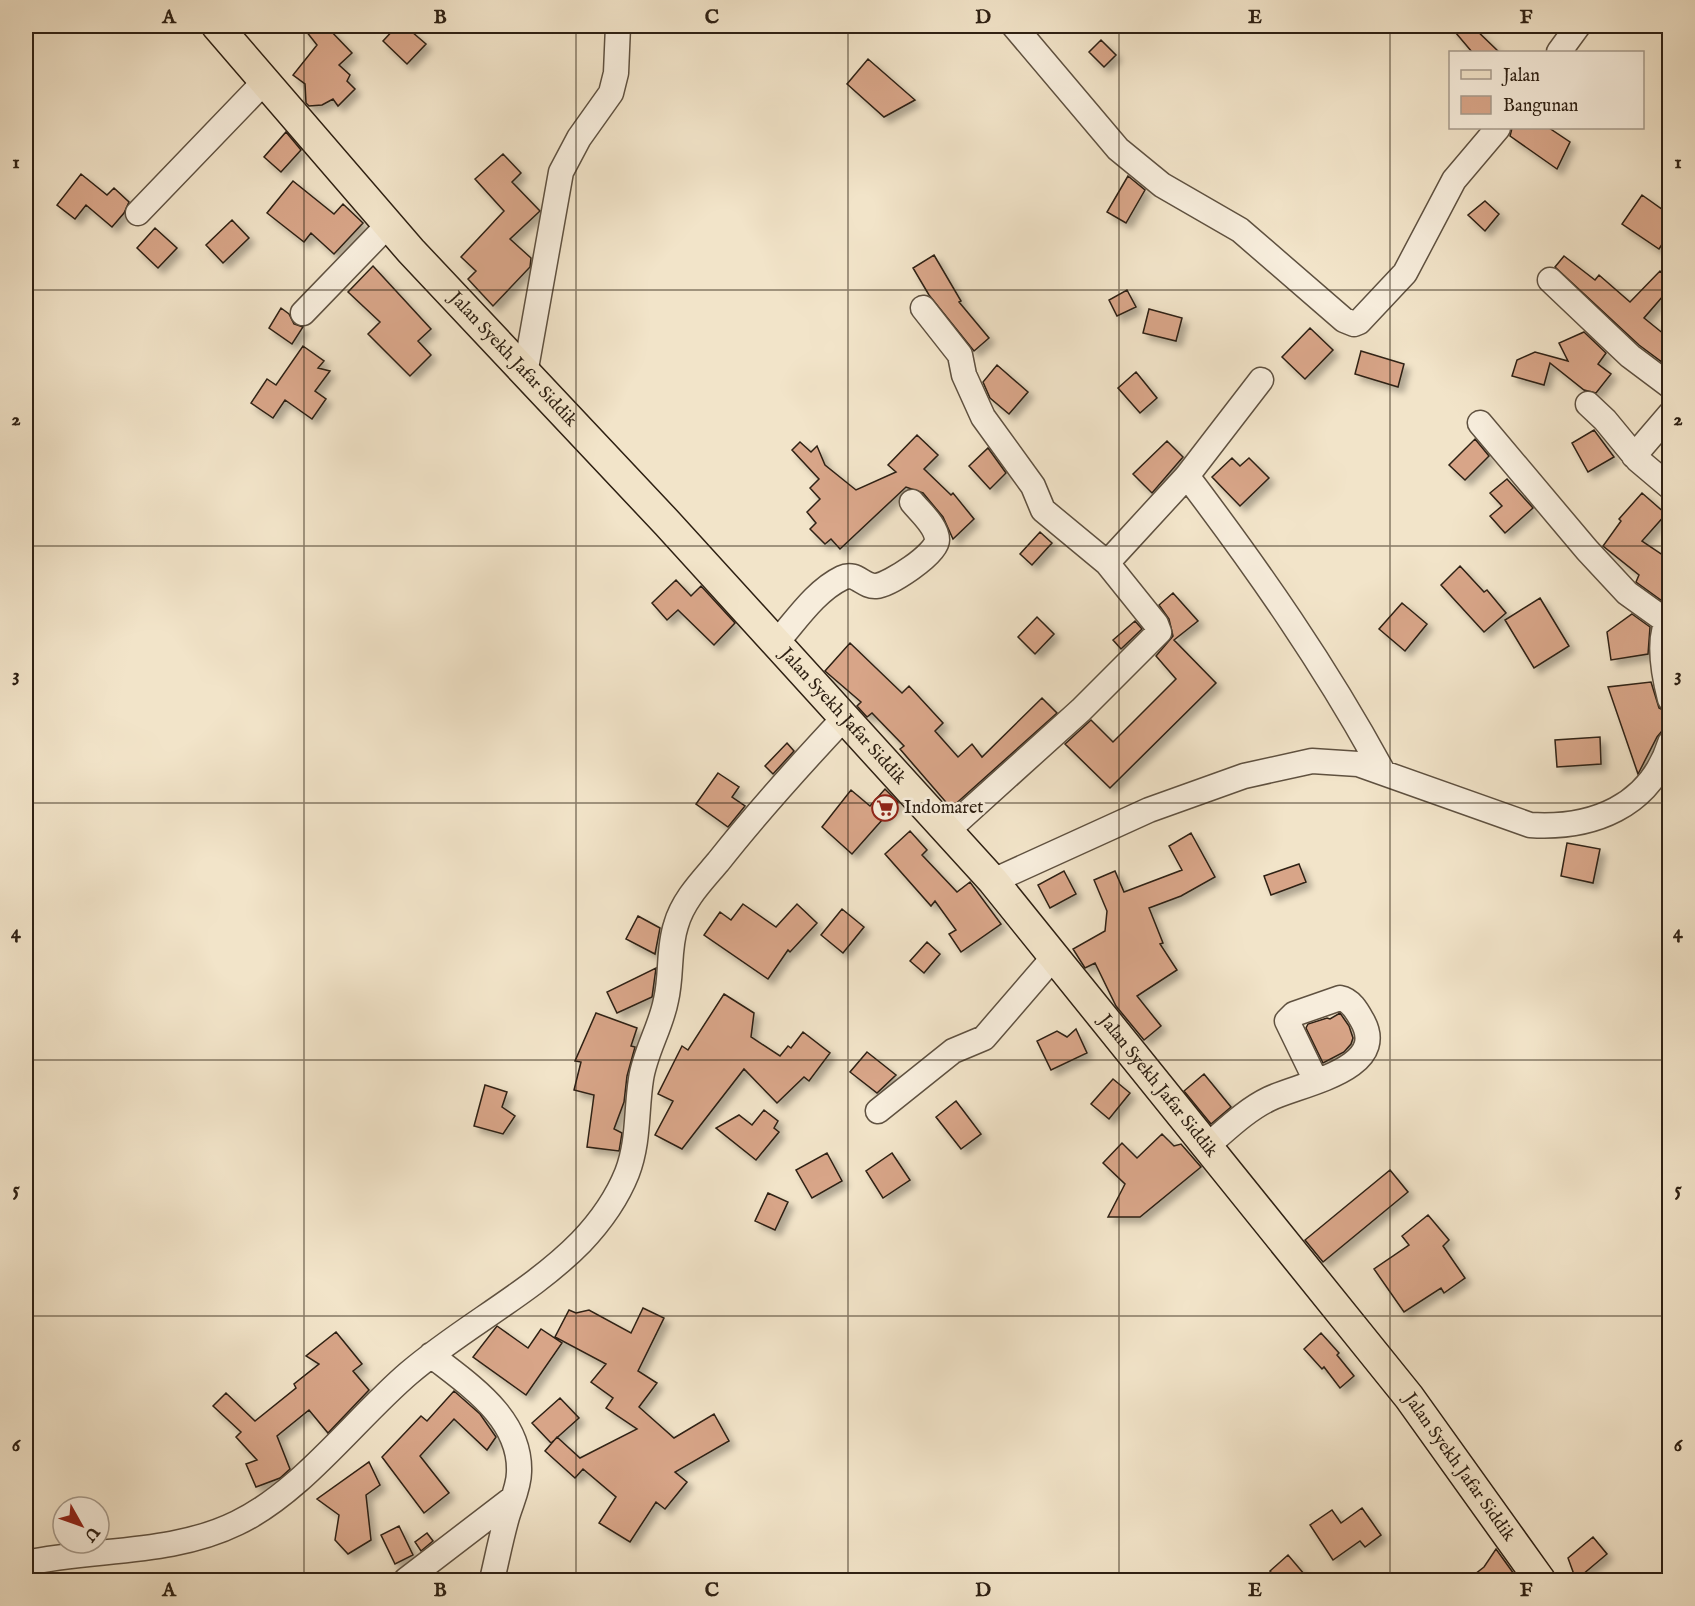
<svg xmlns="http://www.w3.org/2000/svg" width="1695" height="1606" font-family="'IM FELL English',serif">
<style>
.building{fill:#d8a588;stroke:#2e2013;stroke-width:1.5;filter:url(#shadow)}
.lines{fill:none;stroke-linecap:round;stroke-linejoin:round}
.minor-casing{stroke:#5f5140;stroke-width:27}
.major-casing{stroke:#2e2013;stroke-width:33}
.minor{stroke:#f7eddc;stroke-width:24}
.major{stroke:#f2e4c9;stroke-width:30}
.grid{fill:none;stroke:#2e2013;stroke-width:1.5;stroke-opacity:0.55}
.labels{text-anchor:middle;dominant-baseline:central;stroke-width:5;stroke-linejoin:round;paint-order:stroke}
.street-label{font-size:18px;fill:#2e2013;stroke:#f7eddc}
.poi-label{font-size:18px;fill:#2e2013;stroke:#f7eddc;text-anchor:start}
.neatline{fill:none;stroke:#2e2013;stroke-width:2}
.grid-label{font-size:20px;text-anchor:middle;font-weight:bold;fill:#2e2013}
</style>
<defs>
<filter id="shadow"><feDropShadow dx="5.5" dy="5.5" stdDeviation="3" flood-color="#0004"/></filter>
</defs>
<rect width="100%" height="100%" fill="#f2e4c9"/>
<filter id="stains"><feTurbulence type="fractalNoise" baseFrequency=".00333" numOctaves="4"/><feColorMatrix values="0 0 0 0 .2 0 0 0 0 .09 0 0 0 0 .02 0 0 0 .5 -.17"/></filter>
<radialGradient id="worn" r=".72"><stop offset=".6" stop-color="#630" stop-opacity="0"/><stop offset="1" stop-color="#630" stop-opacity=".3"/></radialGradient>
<path class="building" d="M302,26h24l26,27 -13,12 11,10 -3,6 8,8 -17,17 -5,-7 -11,6 -13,1 -3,-3 -1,-19 -12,-9 24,-30z
M397,26h8l21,18 -19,20 -24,-23z
M1450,26h22l27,26h-27z
M1101,40l15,15 -12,12 -15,-15z
M868,59l47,41 -31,17 -37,-33z
M1512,128h37l21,14 -13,27 -47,-33z
M286,132l15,18 -20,22 -17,-15z
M503,154l18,19 -9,9 28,29 -30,28 21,19 -1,9 -37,39 -25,-27 8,-8 -15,-14 43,-46 -29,-32z
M81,174l26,21 7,-7 15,14 -5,11 -12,14 -26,-22 -11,14 -18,-14z
M1128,176l17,14 -19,33 -19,-11z
M293,181l41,33 9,-10 20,19 -29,31 -23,-21 -7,9 -37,-29z
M1642,195l28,20v17l-11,17 -37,-25z
M1485,201l14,13 -14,17 -17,-16z
M232,220l17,18 -26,25 -17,-18z
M155,228l22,20 -19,20 -21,-20z
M934,255l27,46 -2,1 30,36 -15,13 -45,-56 -16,-27z
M1564,256l31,24 4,-5 31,27 30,-31 10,10v7l-26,30 26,21v29l-31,-23 -84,-78z
M373,266l58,63 -13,12 13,14 -21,21 -42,-42 12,-12 -32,-30z
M1127,290l9,17 -19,9 -8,-16z
M281,308l8,6 5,10 9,3 -11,17 -23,-16z
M1149,309l33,9 -6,23 -33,-8z
M1310,328l23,22 -28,29 -23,-22z
M1584,332l22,21 -8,11 13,10 -15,19 -12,-3 -34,-27 -6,22 -32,-9 5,-16 18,-8 33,9 -9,-18z
M303,346l21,15 -6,7 12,3 -15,20 11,8 -14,20 -27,-19 -12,18 -22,-15 16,-24 9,6z
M1361,351l43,13 -6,23 -43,-13z
M997,365l31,27 -19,22 -19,-16 -7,-16z
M1136,372l21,26 -17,15 -22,-25z
M1594,430l20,27 -26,15 -16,-29z
M917,435l21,20 -14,14 27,26 2,-2 21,26 -21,20 -10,-22 -20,-24 -17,-6 -66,62 -9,-10 -6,5 -15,-15 6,-6 -9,-11 13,-13 -10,-11 9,-9 -27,-29 8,-8 11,10 6,-6 8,19 31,25 40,-18 -8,-7z
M1475,439l14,17 -24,24 -16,-15z
M1167,441l16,16 -31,36 -19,-19z
M988,448l18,25 -16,16 -21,-23z
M1232,458l8,8 9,-8 20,20 -29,28 -28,-29z
M1507,479l26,29 -28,25 -15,-17 12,-10 -12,-13z
M1642,493l24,21 -24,27 28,19v42l-5,1 -29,-21 3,-7 -36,-29 18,-25 -2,-2z
M1040,532l12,11 -20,22 -12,-11z
M1460,566l24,26 3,-2 19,23 -22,19 -43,-47z
M676,580l15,16 10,-10 34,37 -21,22 -36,-35 -11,10 -15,-17z
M1173,593l25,28 -24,19 42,43 -106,105 -45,-44 26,-24 22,22 63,-63 -20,-23 17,-20 -4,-17 -10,-14z
M1540,598l29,48 -35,22 -29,-48z
M1402,603l25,21 -22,27 -26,-22z
M1632,614l18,13 -2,27 -37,6 -4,-28z
M1037,617l17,17 -19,20 -17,-17z
M1135,621l7,8 -21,20 -8,-9z
M850,643l52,50 7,-7 34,37 -8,8 23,26 14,-13 10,13 60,-59 15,15 -106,95 -51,-59 4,-3 -32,-33 -5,4 -10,-11 4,-4 -36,-31z
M1651,682l8,26 10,5 1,16 -8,2 -5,6 -19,37 -30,-87z
M1600,737l1,27 -44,3 -2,-27z
M787,743l7,8 -21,23 -8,-8z
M718,773l21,14 -7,10 13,9 -17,21 -32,-23z
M885,789l13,13 -46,52 -30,-27 29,-37 19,16z
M910,831l17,19 -5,5 35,37 13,-10 31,42 -40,28 -12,-18 7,-4 -21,-29 -4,5 -46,-52z
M1191,833l24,44 -34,19 -32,12 14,35 -3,1 17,26 -40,26 24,30 -17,14 -28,-34 -21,-43 -10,5 -12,-19 32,-18 2,-20 -13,-31 21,-9 9,21 58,-22 -13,-24z
M1567,843l33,6 -7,34 -32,-7z
M1299,864l7,18 -35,13 -7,-19z
M1064,871l12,23 -26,14 -12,-23z
M743,904l33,23 21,-23 20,19 -27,29 -2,-2 -20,29 -64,-44 16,-23 11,8z
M842,909l22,18 -21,26 -22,-18z
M638,916l22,12 -5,26 -29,-15z
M927,942l13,12 -16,19 -14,-12z
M656,968l-4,29 -35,16 -10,-21z
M724,994l30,19 -3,24 29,19 8,-10 3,2 12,-16 27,21 -21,28 -5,-4 -27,26 -33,-34 -62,80 -27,-14 18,-34 -15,-7 24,-48 6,4z
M596,1013l41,15 -6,18 4,1 -8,29 -3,26 -10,27 8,4 -3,18 -32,-4 7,-52 -20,-5 7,-28 -6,-1z
M1340,1013l9,13 4,12 -2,6 -7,8 -21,11 -17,-35 2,-4 19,-6 3,1z
M1076,1029l11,24 -36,17 -14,-29 20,-10 10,6z
M867,1052l29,23 -19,18 -27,-21z
M1204,1074l27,33 -20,17 -27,-33z
M1113,1079l17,14 -21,26 -18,-15z
M485,1085l22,7 -5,15 13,9 -12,18 -29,-8z
M956,1101l25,33 -20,15 -25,-32z
M764,1110l14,11 -4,7 5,4 -23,28 -40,-32 23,-13 13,10z
M1162,1134l12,12 7,-2 20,23 -61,50h-32l17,-33 -22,-21 19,-20 15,15z
M827,1153l15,28 -30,17 -16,-28z
M892,1153l18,27 -27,18 -17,-27z
M1390,1170l18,22 -85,70 -18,-22z
M768,1193l20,9 -13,28 -20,-9z
M1428,1215l21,25 -6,6 22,32 -21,15 -3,-5 -37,24 -30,-43 35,-24 -7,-9z
M643,1308l21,10 -26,53 19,12 -18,24 35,31 40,-24 15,27 -54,31 12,10 -22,27 -9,-7 -26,40 -31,-19 17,-26 -33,-28 -8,9 -30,-27 12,-14 23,21 57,-29 -31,-21 7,-10 -22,-16 15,-18 -51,-27 14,-27 7,3 13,-3 42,23z
M497,1326l31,22 13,-19 21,14 -36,52 -53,-38z
M336,1332l26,32 -9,7 16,19 -41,43 -19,-23 -32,26 13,33 -10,9 -24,9 -10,-23 11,-4 -21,-23 5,-5 -28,-26 13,-13 29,28 41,-33 -2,-4 25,-20 -13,-8z
M1321,1333l18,20 -2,2 17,21 -14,12 -16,-21 -2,2 -18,-20z
M454,1391l26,23 16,23 -9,13 -33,-31 -34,37 29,37 -25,20 -42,-56 39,-41 6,5z
M560,1398l19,20 -28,25 -19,-20z
M369,1462l11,23 -14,10 5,45 -23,14 -13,-14 4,-25 -22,-16z
M1362,1508l19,27 -16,12 -5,-6 -27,19 -23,-35 22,-15 9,13z
M399,1526l14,29 -18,9 -14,-29z
M427,1533l6,8 -12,10 -6,-9z
M1593,1537l14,17 -31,26 -8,-22z
M1496,1549l23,32h-53l18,-14z
M1288,1555l22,26h-31l-9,-10z"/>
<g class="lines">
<g class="minor-casing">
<path id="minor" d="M1014,26l104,123 44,36 78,45 104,90 10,4 5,-2 46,-49 49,-93 44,-52
M1559,52l19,-26
M138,213l127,-132
M1550,280l80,76 40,30
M923,308l37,47 4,20 19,42 50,69 10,24 64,53 49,61 3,8 -78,78 -134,121
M303,313l86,-89
M525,374l36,-202 18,-34 32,-45 5,-20 2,-47
M1588,404l17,16 33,40 32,27
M1480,423l107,127 40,43 39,28
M1634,456l36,-42
M1187,476c72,95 139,191 196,296
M1107,563l80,-87 74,-96
M1670,616c-14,21 -6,60 0,83
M776,643c19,-21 39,-52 66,-65 14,-7 21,9 34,8 13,-1 61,-32 61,-46 0,-14 -17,-28 -25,-38
M993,881l156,-71 95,-34 68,-15 46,3 172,61c62,4 120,-18 140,-82
M878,1111l75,-60 31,-13 69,-80
M1207,1146c19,-16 39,-36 62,-47 30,-15 122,-29 93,-79 -5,-9 -11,-20 -22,-22l-46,16 -7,7 29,60
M431,1355c38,30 90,63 88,117 0,15 -8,31 -12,45 -6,21 -10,42 -15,63
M26,1563c70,-15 146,-8 211,-40 65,-31 118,-104 172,-150 55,-47 122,-80 172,-131 19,-20 36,-44 46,-69 12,-31 9,-62 14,-94 4,-27 20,-52 25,-79 6,-25 2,-51 10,-75 7,-25 26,-44 42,-63 40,-51 82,-97 126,-144
M406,1580l107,-82"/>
</g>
<g class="major-casing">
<g id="major">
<path id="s1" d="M217,26l194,225 256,272 326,358 416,516 131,183"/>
</g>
</g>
<use href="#minor" class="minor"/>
<use href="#major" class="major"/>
</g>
<path class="grid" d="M304,26v1554M576,26v1554M848,26v1554M1119,26v1554M1390,26v1554M26,290h1644M26,546h1644M26,803h1644M26,1060h1644M26,1316h1644"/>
<defs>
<g id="supermarket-ring" transform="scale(1.35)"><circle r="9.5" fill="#f7eddc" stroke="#8f2418" stroke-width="1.5"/><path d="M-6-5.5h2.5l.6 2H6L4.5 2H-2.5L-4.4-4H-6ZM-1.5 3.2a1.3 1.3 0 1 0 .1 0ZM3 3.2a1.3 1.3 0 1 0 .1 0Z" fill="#8f2418"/></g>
</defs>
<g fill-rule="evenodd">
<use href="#supermarket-ring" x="885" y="808"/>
</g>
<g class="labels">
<g class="street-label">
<text stroke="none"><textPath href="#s1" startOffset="446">Jalan Syekh Jafar Siddik</textPath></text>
<text stroke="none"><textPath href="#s1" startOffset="932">Jalan Syekh Jafar Siddik</textPath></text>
<text stroke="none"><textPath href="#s1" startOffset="1418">Jalan Syekh Jafar Siddik</textPath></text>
<text stroke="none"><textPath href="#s1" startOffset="1904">Jalan Syekh Jafar Siddik</textPath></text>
</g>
<g class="poi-label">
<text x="904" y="808">Indomaret</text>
</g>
</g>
<rect width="1695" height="1606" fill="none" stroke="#f2e4c9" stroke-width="66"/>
<rect x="1449" y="51" width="195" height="78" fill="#f7eddc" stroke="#a79b8c" stroke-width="1.5"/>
<rect x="1461" y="70" width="30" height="9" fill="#f2e4c9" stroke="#a79b8c" stroke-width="1.5"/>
<text x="1503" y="81" font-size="18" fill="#2e2013">Jalan</text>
<rect x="1461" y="96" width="30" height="18" fill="#d8a588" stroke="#a79b8c" stroke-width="1.5"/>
<text x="1503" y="111" font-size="18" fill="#2e2013">Bangunan</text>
<g transform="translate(81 1525) rotate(130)"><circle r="28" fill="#f7eddc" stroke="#a79b8c" stroke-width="1.5"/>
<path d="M0-4.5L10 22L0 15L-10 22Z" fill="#8f2418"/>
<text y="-9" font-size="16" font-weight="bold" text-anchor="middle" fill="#2e2013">U</text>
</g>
<rect x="33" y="33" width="1629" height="1540" class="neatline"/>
<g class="grid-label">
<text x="169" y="23">A</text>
<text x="440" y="23">B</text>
<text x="712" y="23">C</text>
<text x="983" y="23">D</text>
<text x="1255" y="23">E</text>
<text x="1526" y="23">F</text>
<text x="16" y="168">1</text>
<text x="1678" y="168">1</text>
<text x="16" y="425">2</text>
<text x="1678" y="425">2</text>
<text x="16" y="681">3</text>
<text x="1678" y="681">3</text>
<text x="16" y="938">4</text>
<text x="1678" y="938">4</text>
<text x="16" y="1195">5</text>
<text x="1678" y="1195">5</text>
<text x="16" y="1451">6</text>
<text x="1678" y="1451">6</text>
<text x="169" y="1596">A</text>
<text x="440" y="1596">B</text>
<text x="712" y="1596">C</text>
<text x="983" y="1596">D</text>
<text x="1255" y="1596">E</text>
<text x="1526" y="1596">F</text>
</g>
<rect width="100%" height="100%" filter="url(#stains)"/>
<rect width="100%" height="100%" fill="url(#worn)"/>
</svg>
